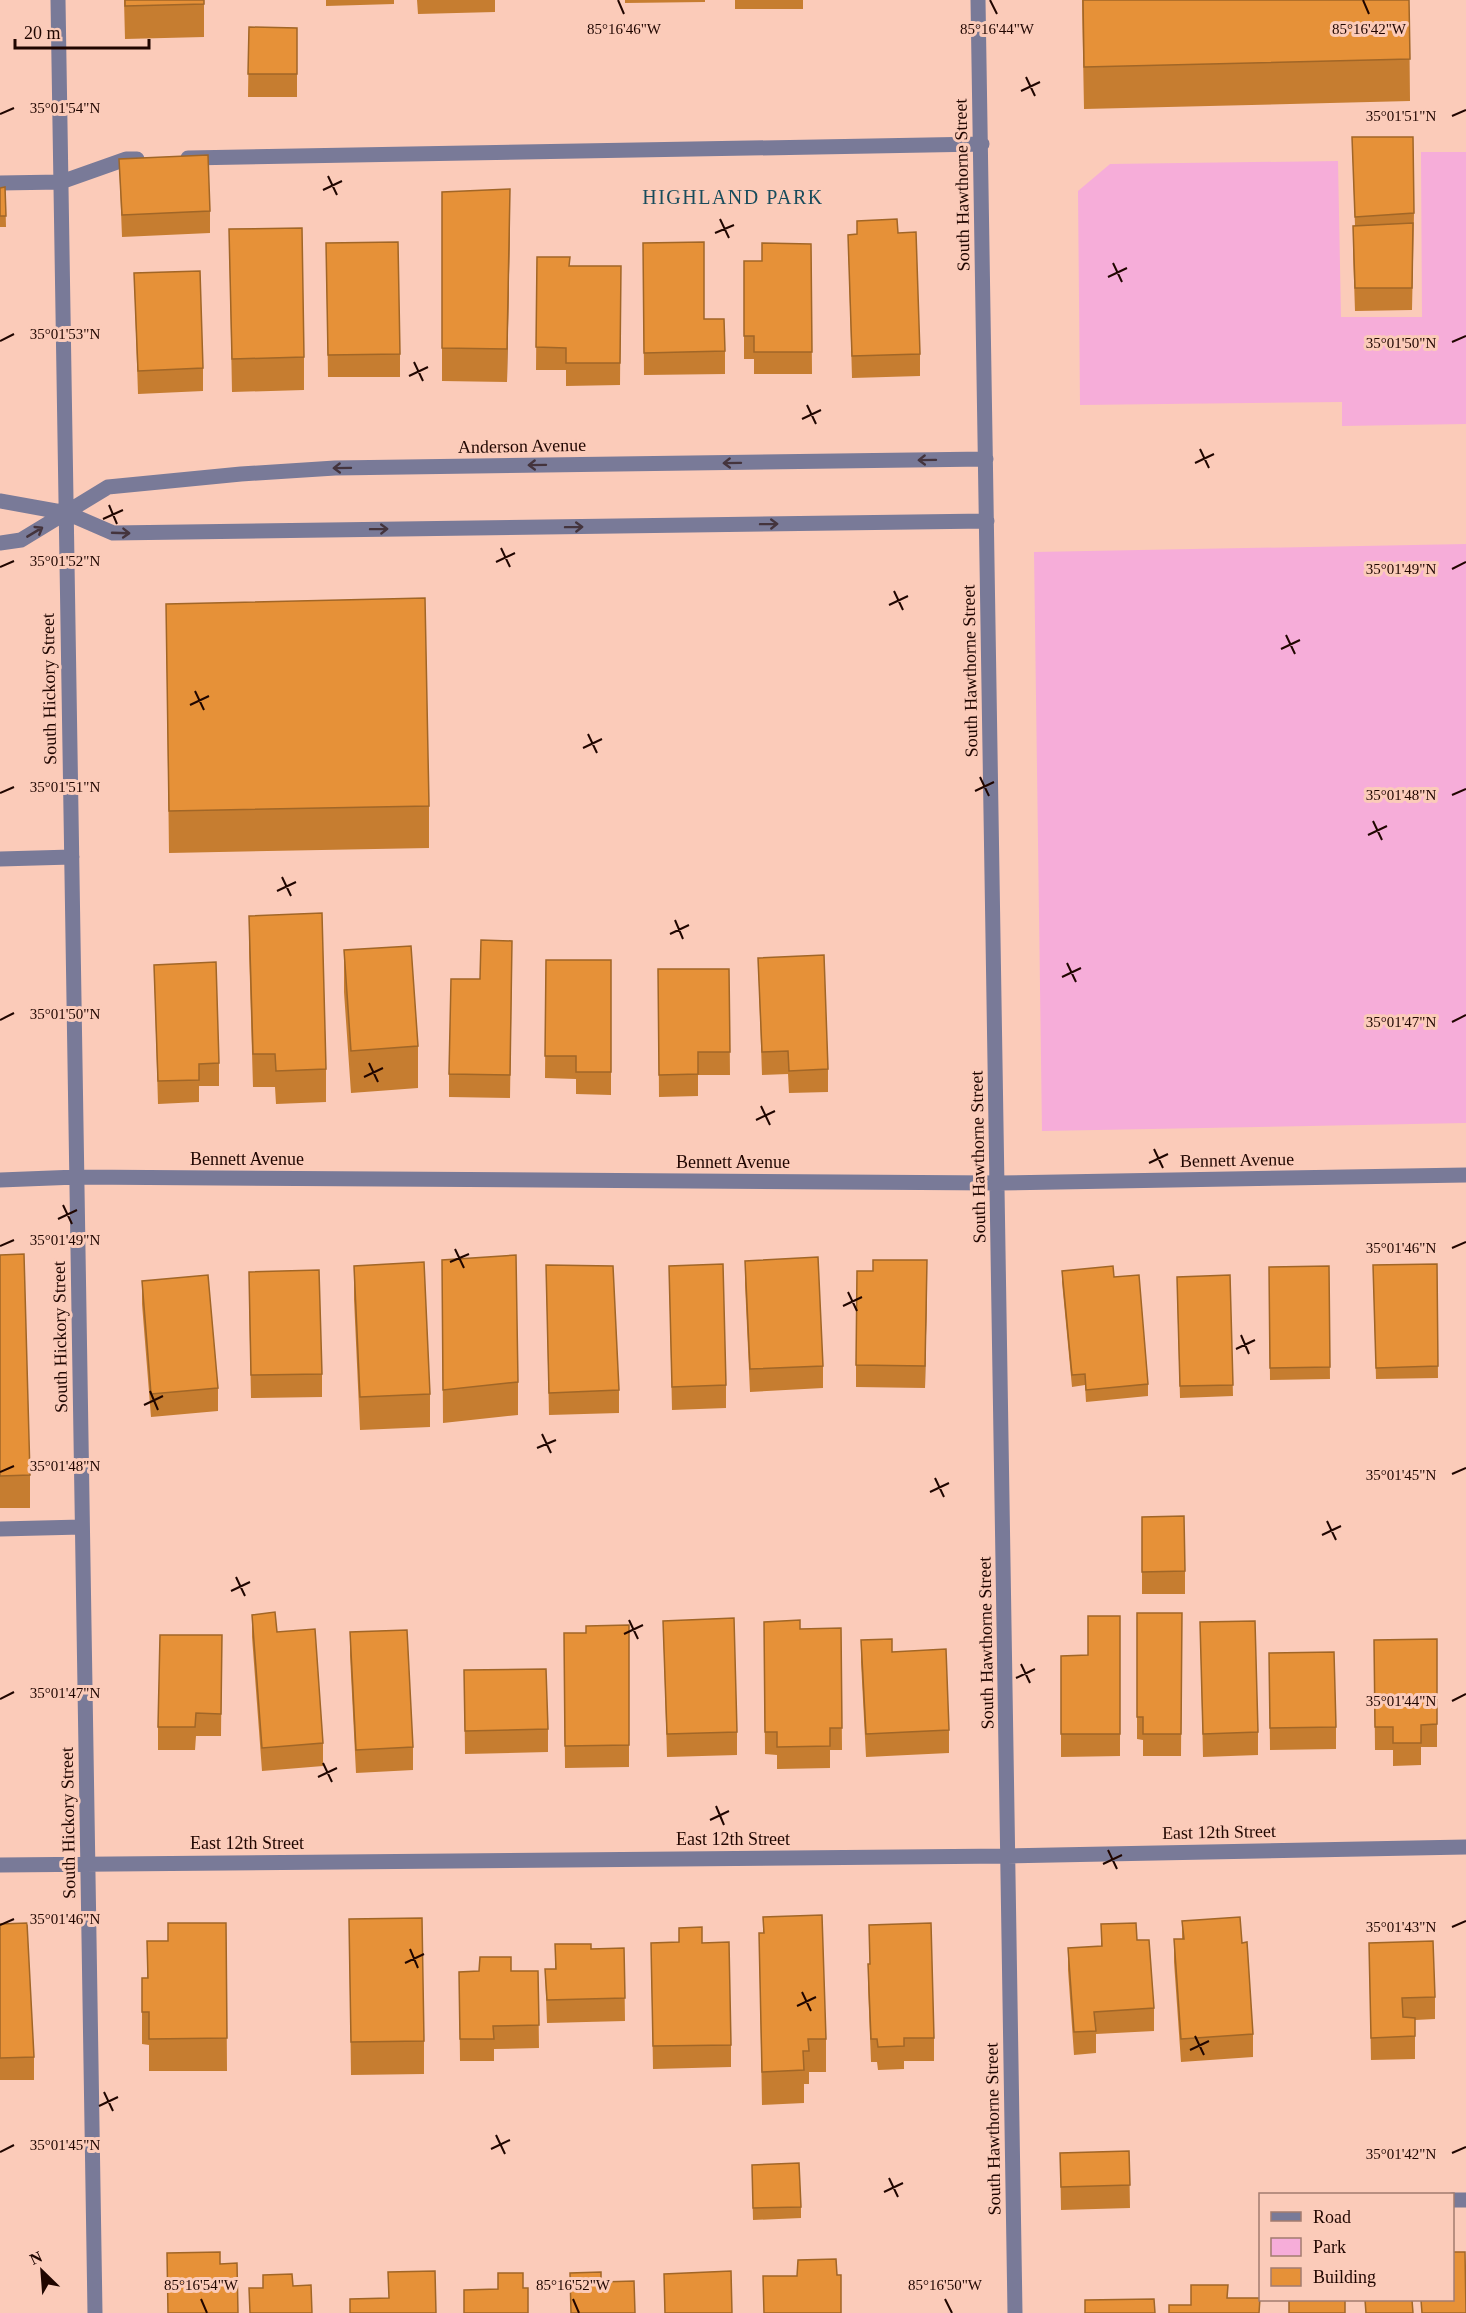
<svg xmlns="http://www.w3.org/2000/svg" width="1466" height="2313" font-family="Georgia,serif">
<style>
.green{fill:#f6add9}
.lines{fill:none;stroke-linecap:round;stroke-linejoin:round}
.minor{stroke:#797a98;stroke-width:15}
.wall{fill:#c67d30}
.shaded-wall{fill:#a16627}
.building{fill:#e69138;stroke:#a16627;stroke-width:1.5}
.oneway{stroke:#44343d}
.ticks{fill:none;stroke:#200600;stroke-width:2}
.labels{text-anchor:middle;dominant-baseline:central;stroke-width:6;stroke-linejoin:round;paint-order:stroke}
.street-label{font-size:18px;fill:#200600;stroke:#fbcbb9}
.neighbourhood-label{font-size:20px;letter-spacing:1.5px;fill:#184c5c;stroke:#fbcbb9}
.ticks-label{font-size:15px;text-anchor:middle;fill:#200600;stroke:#fbcbb9;stroke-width:6;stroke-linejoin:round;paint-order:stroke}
</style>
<rect width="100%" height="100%" fill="#fbcbb9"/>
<path class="green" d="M1421,152h45v272l-124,2v-24l-262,3 -2,-214 32,-27 228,-3 3,156h81z
M1466,544v579l-424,8 -8,-579z"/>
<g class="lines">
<path class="minor" d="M58,0l37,2313
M978,0l37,2313
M188,158l794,-14
M0,183l61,-1 65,-23h11
M0,501l67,12 46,20 874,-12
M0,543l21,-3 87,-53 133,-13 94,-6 651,-9
M0,859l72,-2
M0,1180l77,-3 921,6 468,-8
M0,1529l82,-2
M0,1865l1008,-9 458,-9
M1452,2200h14"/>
</g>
<path class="wall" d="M124,0h80v37l-79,2z
M326,0h68v4l-68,2z
M417,0h78v12l-77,2z
M625,0h80v2l-80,1z
M735,0h68v9h-68z
M1082,0h327l1,101 -326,8z
M249,27l48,1v69h-49z
M1352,137l62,76 -2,97 -57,1 -2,-62v-23h2z
M119,159l91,52v22l-88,4z
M5,187l1,40h-6v-39z
M442,192l68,29 -3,161 -65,-1z
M857,221l41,12 22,121v22l-68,2 -4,-143 9,-1z
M229,229l75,128v33l-72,2z
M326,243l74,111v23h-72z
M643,243l61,76 21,32v23l-81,1z
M811,244l1,130h-58v-15h-10v-98h18z
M537,257l33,9h51l-1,119 -54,1v-16h-30z
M134,273l69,95v23l-65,3z
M166,604l263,202v42l-260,5z
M249,916l77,153v33l-50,2 -1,-17h-22l-4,-138z
M344,950l74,96v42l-67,5 -7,-101z
M758,958l70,111v23l-39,1 -1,-19 -26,1z
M546,960h65v135l-35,-1v-15l-31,-1z
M512,963l-2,135 -61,-1v-23l31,-95z
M154,965l65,98v23h-20v16l-41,2z
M658,969h71l1,106h-32v21l-39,1z
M0,1255l30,220v33h-30z
M442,1260l76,122v33l-75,8z
M745,1261l78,105v22l-73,4 -5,-108z
M1437,1264l1,114 -62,1 -3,-114z
M546,1265l73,125v23l-70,2z
M354,1266l76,128v33l-70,3 -6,-131z
M669,1266l57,119v23l-54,2z
M1329,1266l1,113 -60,1 -1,-113z
M873,1271l54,12 -2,105 -69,-1v-22z
M1062,1271l52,6 34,107v12l-62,6 -1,-17 -13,2 -10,-105z
M1230,1275l3,121 -53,2 -3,-109z
M142,1281l76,107v23l-67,6 -9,-113z
M249,1294l73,80v23l-71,1z
M1142,1517l43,54v23h-43z
M1137,1613h45l-1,143h-38v-16l-6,-1z
M252,1615l25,17 46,111v23l-61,5 -10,-134z
M1120,1616v140l-59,1v-101l27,-1z
M663,1621l74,111v23l-70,2z
M764,1622l36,7 41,-1 1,122h-12v18l-53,1v-14l-12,-1z
M1200,1622l58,110v23l-55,2z
M629,1625v142l-64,1 -1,-135h22z
M350,1632l63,115v23l-57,3 -6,-118z
M222,1635l-1,101h-25l-1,14h-37v-23z
M1437,1639v108h-16v18l-28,1v-16h-18l-1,-110z
M861,1640l31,12 57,78v23l-83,4 -5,-95z
M1269,1653l67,74v22l-66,1z
M464,1670l84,59v23l-83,2z
M763,1917l63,122v33h-17v12h-5v19l-42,2 -3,-172h4z
M349,1919l75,122v33l-73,1z
M1182,1921l60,22 11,91v23l-72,5 -7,-100v-23h8z
M226,1923l1,148h-78v-26l-7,-1v-66h5v-37h21z
M0,1924l34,133v23h-34z
M1101,1924l36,16 17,68v23l-58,3v19l-22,2 -6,-85v-22l33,-2z
M869,1925l65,113v23h-30v8l-26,1 -1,-8h-6l-3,-76v-22h2z
M651,1943h51l29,102v22l-78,2z
M1369,1943l66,54v22l-20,1v39l-44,1z
M555,1944l36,5 33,-1 1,73 -78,2 -2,-54h10z
M538,1971l1,77 -45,1v12h-34l-1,-89z
M1129,2151l1,57 -69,2 -1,-57z
M752,2176l49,31v11l-48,2z"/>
<path class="shaded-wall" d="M510,189v32l-3,161v-33z
M927,1260v23l-2,105v-22z"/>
<path class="building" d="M125,0h79v4l-79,2z
M1083,0h326l1,59 -326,8z
M249,27l48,1v46h-49z
M1352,137h61l1,76 -59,4z
M208,155l2,56 -88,4 -3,-56z
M5,187l1,29h-6v-28z
M510,189l-3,160 -65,-1v-156z
M897,219l1,14 18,-1 4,122 -68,2 -4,-121 9,-1v-13z
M1413,223l-1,65h-57l-2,-62z
M302,228l2,129 -72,2 -3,-130z
M398,242l2,112 -72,1 -2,-112z
M704,242v77h20l1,32 -81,2 -1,-110z
M762,243l49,1 1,108h-58v-16h-10v-75h18z
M537,257h33l-1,9h52l-1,97h-54v-15l-30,-1z
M200,271l3,97 -65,3 -4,-98z
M425,598l4,208 -260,5 -3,-207z
M322,913l4,156 -50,2 -1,-17h-22l-4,-138z
M481,940l31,1 -2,134 -61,-1 2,-95h29z
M411,946l7,100 -67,5 -7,-101z
M824,955l4,114 -39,2 -1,-20 -26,1 -4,-94z
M546,960h65v112h-35v-16h-31z
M216,962l3,101 -20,1v16l-41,1 -4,-116z
M658,969h71l1,83h-32v22l-39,1z
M24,1254l6,221 -30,1v-221z
M516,1255l2,127 -75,8 -1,-130z
M818,1257l5,109 -73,3 -5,-108z
M873,1260h54l-2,106 -69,-1 1,-94h16z
M424,1262l6,132 -70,3 -6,-131z
M723,1264l3,121 -54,2 -3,-121z
M1437,1264l1,102 -62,2 -3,-103z
M546,1265l67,1 6,124 -70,3z
M1113,1266l1,11 25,-2 9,109 -62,6 -1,-16 -13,1 -10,-104z
M1329,1266l1,101 -60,1 -1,-101z
M319,1270l3,104 -71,1 -2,-103z
M208,1275l10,113 -67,6 -9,-113z
M1230,1275l3,110 -53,1 -3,-109z
M1184,1516l1,55 -43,1v-55z
M275,1612l2,20 38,-3 8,114 -61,5 -10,-133z
M1137,1613h45l-1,121h-38v-17h-6z
M1088,1616h32v118h-59v-78l27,-1z
M734,1618l3,114 -70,2 -4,-113z
M800,1620v9l41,-1 1,100h-12v18l-53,1v-15h-12l-1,-110z
M1255,1621l3,111 -55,2 -3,-112z
M629,1625v120l-64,1 -1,-113h22v-7z
M407,1630l6,117 -57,3 -6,-118z
M160,1635h62l-1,79 -25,-1 -1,14h-37z
M892,1639v13l54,-3 3,81 -83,4 -5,-94z
M1437,1639v85l-16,1v18h-28v-16h-18l-1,-87z
M1334,1652l2,75 -66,1 -1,-75z
M546,1669l2,60 -83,2 -1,-61z
M822,1915l4,124h-18l1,12h-6l1,19 -42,2 -3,-139h5l-1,-16z
M1240,1917l2,26 5,-1 6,92 -72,5 -7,-100h10l-2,-18z
M422,1918l2,123 -73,1 -2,-123z
M27,1923l7,134 -34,1v-134z
M168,1923h58l1,115 -78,1v-27h-7v-34h6l-1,-37h21z
M931,1923l3,115h-30v8l-26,1 -1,-8h-6l-3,-75h2l-1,-39z
M1136,1923l1,17h12l5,68 -60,4 2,19 -22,1 -6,-84 34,-2 -1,-22z
M702,1927v16l27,-1 2,103 -78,1 -2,-103 28,-1v-14z
M1433,1941l2,56 -33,1 1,19 12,1v18l-44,2 -2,-95z
M555,1944h36v5l33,-1 1,50 -78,2 -2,-31h11z
M480,1957h31v14h27l1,54 -46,1 1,13h-34l-1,-67 20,-1z
M1129,2151l1,34 -69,2 -1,-34z
M799,2163l2,44 -48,1 -1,-43z
M220,2252v12l17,-1 1,50h-70l-1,-60z
M1452,2252h13l1,61h-44l-1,-13h31z
M836,2259l1,16h4v38h-77l-1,-37h34l1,-16z
M435,2271l1,42h-86v-14l39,-1 -1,-26z
M731,2271l1,42h-67l-1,-39z
M601,2272v10l33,-1 1,32h-64l-1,-40z
M498,2273h25v15h5v25h-64v-23l34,-1z
M292,2274l1,12 18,-1 1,28h-62l-1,-25h14v-13z
M1191,2285h37l-1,13h33l-1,15h-90v-8h22z
M1154,2299l1,14h-70v-13z
M1289,2300h56v13h-56z
M1365,2300h47l1,13h-47z"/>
<defs><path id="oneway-shaft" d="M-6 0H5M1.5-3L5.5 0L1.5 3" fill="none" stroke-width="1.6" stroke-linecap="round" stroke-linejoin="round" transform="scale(1.5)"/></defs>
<g class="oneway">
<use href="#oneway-shaft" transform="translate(927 460) rotate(179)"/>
<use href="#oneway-shaft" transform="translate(732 463) rotate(179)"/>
<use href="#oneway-shaft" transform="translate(537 465) rotate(179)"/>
<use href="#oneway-shaft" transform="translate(342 468) rotate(179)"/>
<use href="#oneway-shaft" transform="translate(769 524) rotate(-1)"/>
<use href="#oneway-shaft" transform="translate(574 527) rotate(-1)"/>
<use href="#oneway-shaft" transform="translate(379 529) rotate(-1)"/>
<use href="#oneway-shaft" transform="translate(35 532) rotate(-31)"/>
<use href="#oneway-shaft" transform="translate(121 533) rotate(2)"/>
</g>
<path class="ticks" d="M618,0l6,14M990,0l7,14M1363,0l6,14M1026,77l9,19M1021,91l19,-9M0,114l14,-6M1452,116l14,-6M328,176l9,19M323,190l19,-9M720,219l9,19M715,233l19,-8M1113,263l9,19M1108,277l19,-9M0,341l14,-7M1452,342l14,-6M414,362l9,19M409,376l19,-9M807,405l9,19M802,419l19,-9M1200,449l9,19M1195,463l19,-9M109,505l8,19M103,519l20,-9M501,548l9,19M496,562l19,-9M0,567l14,-6M1452,569l14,-7M894,591l9,19M889,605l19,-9M1286,635l9,19M1281,649l19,-9M195,691l9,19M190,705l19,-9M588,734l9,19M583,748l19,-9M980,777l9,19M975,791l19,-9M0,793l14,-6M1452,795l14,-6M1373,821l9,19M1368,835l19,-9M282,877l9,19M277,891l19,-9M675,920l8,19M670,934l19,-9M1067,963l9,19M1062,977l19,-9M0,1020l14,-7M1452,1022l14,-7M369,1063l9,19M364,1077l19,-9M761,1106l9,19M756,1120l19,-9M1154,1149l9,19M1149,1163l19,-9M63,1205l9,19M58,1219l19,-9M0,1246l14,-6M1452,1248l14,-6M455,1249l9,19M450,1262l19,-8M848,1292l9,19M843,1306l19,-9M1241,1335l8,19M1236,1349l19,-9M150,1391l8,19M144,1405l19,-9M542,1434l9,19M537,1448l19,-8M0,1472l14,-6M1452,1474l14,-6M935,1478l9,19M930,1492l19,-9M1327,1521l9,19M1322,1535l19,-9M236,1577l9,19M231,1591l19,-9M629,1620l9,19M624,1634l19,-9M1021,1664l9,19M1016,1678l19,-9M0,1699l14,-7M1452,1701l14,-7M323,1763l9,19M318,1777l19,-9M716,1806l8,19M710,1820l19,-9M1108,1850l9,19M1103,1864l19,-9M0,1925l14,-6M1452,1927l14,-6M410,1949l8,19M405,1963l19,-9M802,1992l9,19M797,2006l19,-9M1195,2036l9,19M1190,2050l19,-9M104,2092l9,19M99,2106l19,-9M496,2135l9,19M491,2149l19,-9M0,2152l14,-7M1452,2153l14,-6M889,2178l9,19M884,2192l19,-9M201,2299l6,14M573,2299l6,14M945,2299l7,14"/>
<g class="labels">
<g class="street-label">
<text transform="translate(962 185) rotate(-91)">South Hawthorne Street</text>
<text transform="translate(522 446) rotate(-1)">Anderson Avenue</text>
<text transform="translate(970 671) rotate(-91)">South Hawthorne Street</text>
<text transform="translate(49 689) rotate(-91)">South Hickory Street</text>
<text transform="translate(978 1157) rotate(-91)">South Hawthorne Street</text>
<text x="247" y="1159">Bennett Avenue</text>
<text transform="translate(1237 1160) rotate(-1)">Bennett Avenue</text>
<text x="733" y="1162">Bennett Avenue</text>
<text transform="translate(60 1337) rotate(-91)">South Hickory Street</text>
<text transform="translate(986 1643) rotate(-91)">South Hawthorne Street</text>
<text transform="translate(68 1823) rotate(-91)">South Hickory Street</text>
<text transform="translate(1219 1832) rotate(-1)">East 12th Street</text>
<text x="733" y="1839">East 12th Street</text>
<text x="247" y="1843">East 12th Street</text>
<text transform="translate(993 2129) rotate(-91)">South Hawthorne Street</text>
</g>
<g class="neighbourhood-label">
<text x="733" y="197">HIGHLAND PARK</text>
</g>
</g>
<g class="ticks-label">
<text x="624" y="34">85°16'46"W</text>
<text x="997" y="34">85°16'44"W</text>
<text x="1369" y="34">85°16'42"W</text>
<text x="65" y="113">35°01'54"N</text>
<text x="1401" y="121">35°01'51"N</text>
<text x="65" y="339">35°01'53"N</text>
<text x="1401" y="348">35°01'50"N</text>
<text x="65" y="566">35°01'52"N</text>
<text x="1401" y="574">35°01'49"N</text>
<text x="65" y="792">35°01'51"N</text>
<text x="1401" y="800">35°01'48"N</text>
<text x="65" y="1019">35°01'50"N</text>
<text x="1401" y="1027">35°01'47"N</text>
<text x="65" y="1245">35°01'49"N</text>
<text x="1401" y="1253">35°01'46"N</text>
<text x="65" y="1471">35°01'48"N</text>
<text x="1401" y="1480">35°01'45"N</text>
<text x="65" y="1698">35°01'47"N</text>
<text x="1401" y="1706">35°01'44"N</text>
<text x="65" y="1924">35°01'46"N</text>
<text x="1401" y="1932">35°01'43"N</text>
<text x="65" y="2150">35°01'45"N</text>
<text x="1401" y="2159">35°01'42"N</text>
<text x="201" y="2290">85°16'54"W</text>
<text x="573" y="2290">85°16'52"W</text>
<text x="945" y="2290">85°16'50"W</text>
</g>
<rect x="1259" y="2193" width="195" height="108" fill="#fbcbb9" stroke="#a37c6f" stroke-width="1.5"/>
<rect x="1271" y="2212" width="30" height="9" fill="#797a98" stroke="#a37c6f" stroke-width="1.5"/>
<text x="1313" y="2223" font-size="18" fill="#200600">Road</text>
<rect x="1271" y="2238" width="30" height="18" fill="#f6add9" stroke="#a37c6f" stroke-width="1.5"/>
<text x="1313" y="2253" font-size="18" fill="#200600">Park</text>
<rect x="1271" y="2268" width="30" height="18" fill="#e69138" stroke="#a37c6f" stroke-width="1.5"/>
<text x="1313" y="2283" font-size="18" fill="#200600">Building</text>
<g transform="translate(42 2271) rotate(335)" stroke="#fbcbb9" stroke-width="4.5" paint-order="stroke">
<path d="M0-4.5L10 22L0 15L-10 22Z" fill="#200600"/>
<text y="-9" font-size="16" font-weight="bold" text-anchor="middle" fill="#200600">N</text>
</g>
<path d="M15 39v9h134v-9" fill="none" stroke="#200600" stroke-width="3"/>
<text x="24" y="39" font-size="18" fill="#200600" stroke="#fbcbb9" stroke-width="4.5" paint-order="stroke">20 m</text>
</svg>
